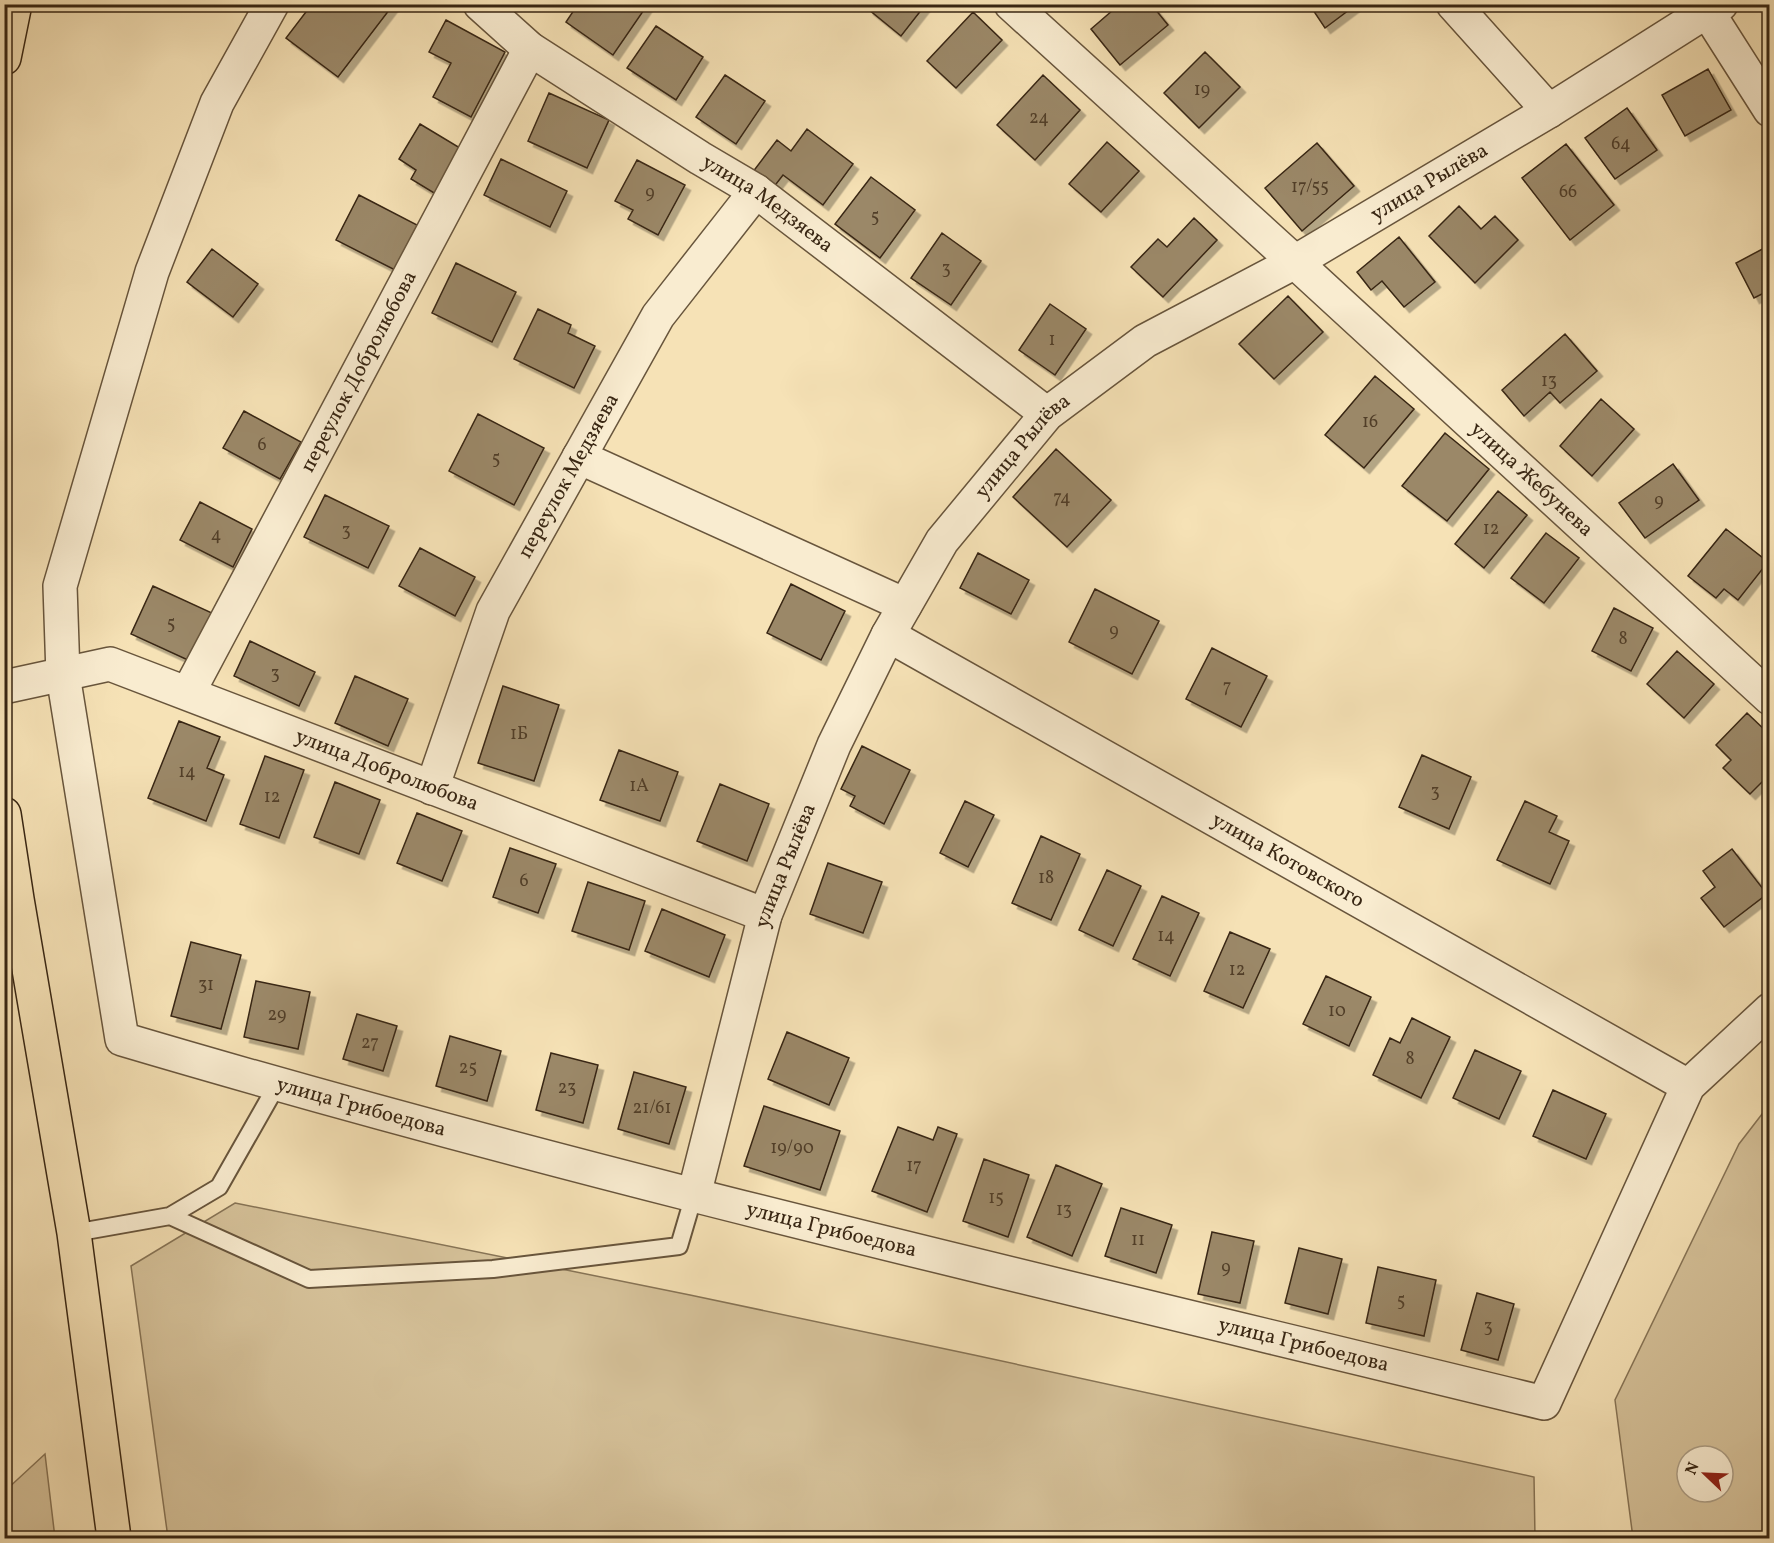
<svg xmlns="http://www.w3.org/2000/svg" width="1774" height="1543" font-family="Vollkorn,serif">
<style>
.green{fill:#d6c29a;stroke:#877456;stroke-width:1.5;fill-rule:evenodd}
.building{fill:#9b8868;stroke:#382613;stroke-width:1.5;filter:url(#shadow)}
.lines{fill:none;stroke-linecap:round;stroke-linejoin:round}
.service-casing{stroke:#68553c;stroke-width:20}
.minor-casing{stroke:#68553c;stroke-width:36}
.primary-casing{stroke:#382613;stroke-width:36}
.service{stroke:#f9ecd0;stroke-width:16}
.minor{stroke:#f9ecd0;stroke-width:33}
.primary{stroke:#f6e2b6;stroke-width:33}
.labels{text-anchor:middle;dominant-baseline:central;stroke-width:4.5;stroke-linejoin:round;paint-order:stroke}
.number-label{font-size:18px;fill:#513e28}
.street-label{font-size:21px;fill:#382613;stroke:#f9ecd0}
</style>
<defs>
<filter id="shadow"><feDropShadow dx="5.5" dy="5.5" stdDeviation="0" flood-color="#0004"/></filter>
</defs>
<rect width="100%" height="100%" fill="#f6e2b6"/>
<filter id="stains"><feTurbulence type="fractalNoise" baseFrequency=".00333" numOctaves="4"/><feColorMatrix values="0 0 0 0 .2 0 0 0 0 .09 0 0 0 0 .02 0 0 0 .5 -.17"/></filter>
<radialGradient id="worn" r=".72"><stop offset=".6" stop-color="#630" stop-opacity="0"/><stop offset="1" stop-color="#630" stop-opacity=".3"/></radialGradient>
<path class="green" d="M1769,1105v433h-136l-18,-138 124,-256zM1687,1456h36v36h-36z
M235,1203l455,92 284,60 560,122 1,61h-1367l-37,-272z
M45,1454l10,84h-50v-47z"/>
<path class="building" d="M312,4h81v1l-55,72 -52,-39z
M578,4h70l-35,51 -47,-33z
M871,4h55l-25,32 -33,-27z
M1120,4h31l17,21 -48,40 -29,-36z
M1309,4h48l-32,24z
M973,12l29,28 -46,48 -29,-27z
M446,20l59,32 -34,65 -38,-20 18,-34 -22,-11z
M656,26l47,31 -27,43 -49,-32z
M1205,52l35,35 -41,41 -35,-35z
M1708,69l23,41 -46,26 -23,-41z
M725,75l40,26 -29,43 -40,-27z
M1043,75l37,35 -45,50 -38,-35z
M549,93l60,27 -22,48 -59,-27z
M1627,108l30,42 -42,29 -30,-41z
M420,124l45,27 -26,45 -28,-17 5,-9 -17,-11z
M807,129l46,35 -30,41 -40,-30 -10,13 -21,-15 25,-33 14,11z
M1107,142l32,29 -38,41 -32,-28z
M1317,143l37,43 -52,45 -37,-43z
M1566,144l48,61 -44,35 -48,-62z
M501,159l66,32 -17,36 -66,-32z
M637,160l48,25 -27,50 -30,-16 5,-9 -18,-9z
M871,177l44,33 -35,48 -45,-34z
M359,195l60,31 -22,45 -61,-31z
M1459,206l22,23 14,-13 23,24 -43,43 -46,-47z
M1194,218l23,22 -54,57 -32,-30 27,-28 9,8z
M942,233l39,28 -30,44 -40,-27z
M1399,237l36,45 -31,25 -22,-26 -11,9 -14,-18z
M1770,245v45l-16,8 -18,-35z
M212,249l46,35 -25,33 -46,-35z
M456,263l60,29 -24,50 -60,-29z
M1288,296l35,36 -49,47 -35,-35z
M1050,304l36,25 -31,46 -36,-25z
M538,309l33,16 -3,8 27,13 -21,42 -60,-29z
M1565,334l32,37 -37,32 -10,-11 -26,24 -22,-26z
M1375,376l39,33 -50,59 -39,-33z
M1601,399l33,30 -42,47 -32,-30z
M244,411l57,31 -21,37 -57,-31z
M478,414l66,34 -30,57 -65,-34z
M1445,433l44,36 -42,52 -45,-35z
M1056,449l55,51 -44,47 -54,-50z
M1673,464l26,36 -54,38 -26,-35z
M1498,491l29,24 -43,53 -29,-24z
M325,495l64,31 -21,42 -64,-31z
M200,502l52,27 -19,38 -53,-27z
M1726,529l42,33 -30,38 -14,-11 -8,9 -28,-22z
M1546,533l33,25 -35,45 -33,-25z
M420,548l55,29 -20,39 -56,-30z
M978,553l51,27 -18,34 -51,-26z
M791,584l54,27 -24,49 -54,-27z
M153,586l59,27 -22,48 -59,-27z
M1095,589l64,32 -27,53 -63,-32z
M1614,608l39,20 -22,43 -39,-20z
M250,641l65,31 -16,34 -65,-30z
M1212,648l55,28 -26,51 -55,-28z
M1677,651l37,33 -30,34 -37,-34z
M355,676l53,23 -20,47 -53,-23z
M503,686l56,19 -25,76 -56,-18z
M1747,713l23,22v39l-20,20 -27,-26 8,-8 -15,-15z
M179,721l41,16 -13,31 17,7 -18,46 -58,-23z
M862,746l48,24 -26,54 -34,-18 5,-10 -14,-7z
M619,750l59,22 -18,49 -60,-21z
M1422,755l49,22 -22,52 -50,-22z
M265,756l39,14 -25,68 -39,-14z
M335,782l45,18 -21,54 -45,-17z
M720,784l49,20 -22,57 -50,-20z
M965,801l29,14 -26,52 -28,-14z
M1525,801l32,15 -8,16 20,9 -19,43 -53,-24z
M417,813l45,18 -20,50 -45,-18z
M1041,836l39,18 -29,66 -39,-17z
M510,848l46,16 -18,49 -45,-16z
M1732,849l35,45 -43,33 -23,-29 14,-11 -12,-16z
M828,863l54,19 -19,51 -53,-19z
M1107,870l34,16 -28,60 -34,-16z
M588,882l57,19 -16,49 -57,-19z
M1162,896l37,17 -29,63 -37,-17z
M662,909l63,26 -16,42 -64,-26z
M1230,932l40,17 -27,59 -39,-17z
M191,942l50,13 -20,74 -50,-13z
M1326,976l45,21 -22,49 -46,-22z
M256,981l54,11 -12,57 -54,-12z
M357,1014l40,12 -14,45 -40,-12z
M1412,1018l38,19 -29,61 -48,-23 17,-37 10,5z
M787,1032l62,26 -20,47 -61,-26z
M450,1036l51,15 -14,50 -51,-15z
M1475,1050l46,21 -22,48 -46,-21z
M551,1053l47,12 -15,58 -47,-13z
M634,1072l52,15 -17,57 -51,-15z
M1553,1090l53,24 -20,45 -53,-23z
M764,1106l76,25 -20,59 -76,-24z
M898,1127l35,13 5,-13 19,7 -30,78 -55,-21z
M984,1159l45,16 -21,62 -45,-16z
M1056,1165l46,19 -30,72 -45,-19z
M1121,1208l51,17 -16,48 -51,-17z
M1212,1232l42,9 -14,62 -42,-9z
M1299,1248l43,11 -14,55 -43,-11z
M1378,1267l58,13 -12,56 -58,-13z
M1477,1293l37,11 -16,56 -37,-10z"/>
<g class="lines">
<g class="service-casing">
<path id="service" d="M170,1216l49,-29 58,-102
M74,1233l96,-17 139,63 184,-10 186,-23 15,-51"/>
</g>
<g class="minor-casing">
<g id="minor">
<path id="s1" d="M272,4l-55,99 -65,169 -92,314 3,89 59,364c469,139 947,248 1422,364l144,-317 82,-76"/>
<path id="s2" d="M480,4l50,45 170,109 56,33 291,223"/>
<path id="s3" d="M1011,4l284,258 475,436"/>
<path d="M1453,4l96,107"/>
<path d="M1707,11l63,99"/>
<path d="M579,457l326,148"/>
<path id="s4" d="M888,635l800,451"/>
<path id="s5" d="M4,687l106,-23 655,251"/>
<path id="s6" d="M188,693l342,-644"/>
<path id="s7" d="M432,788l61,-177 165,-295 98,-125"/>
<path id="s8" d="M694,1195l71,-280 69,-170 54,-110 54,-94 105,-127 98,-73 150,-79 254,-151 158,-100 14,-7"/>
</g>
</g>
<g class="primary-casing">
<path id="primary" d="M4,58l11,-54
M4,814l13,85 57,334 40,305"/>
</g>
<use href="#service" class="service"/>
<use href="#minor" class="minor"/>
<use href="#primary" class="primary"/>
</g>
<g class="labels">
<g class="number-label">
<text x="1202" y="90">19</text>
<text x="1039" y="118">24</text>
<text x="1621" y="144">64</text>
<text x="1310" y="187">17/55</text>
<text x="1568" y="192">66</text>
<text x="650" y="193">9</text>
<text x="875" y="217">5</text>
<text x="946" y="269">3</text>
<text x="1052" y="340">1</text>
<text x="1549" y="381">13</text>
<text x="1370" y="422">16</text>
<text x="262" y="445">6</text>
<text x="496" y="459">5</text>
<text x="1062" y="498">74</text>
<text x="1659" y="501">9</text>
<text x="1491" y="529">12</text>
<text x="346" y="531">3</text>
<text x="216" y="535">4</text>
<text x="171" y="624">5</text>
<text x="1114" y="631">9</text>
<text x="1623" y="639">8</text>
<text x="275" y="674">3</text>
<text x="1227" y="687">7</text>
<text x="519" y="734">1Б</text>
<text x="187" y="772">14</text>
<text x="639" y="786">1А</text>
<text x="1435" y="792">3</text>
<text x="272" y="797">12</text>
<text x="1046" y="878">18</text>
<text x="524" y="881">6</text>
<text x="1166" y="936">14</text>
<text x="1237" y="970">12</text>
<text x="206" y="985">31</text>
<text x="1337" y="1011">10</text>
<text x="277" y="1015">29</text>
<text x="370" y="1043">27</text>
<text x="1410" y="1059">8</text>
<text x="468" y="1068">25</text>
<text x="567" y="1088">23</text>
<text x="652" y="1108">21/61</text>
<text x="792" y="1148">19/90</text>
<text x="914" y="1166">17</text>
<text x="996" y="1198">15</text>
<text x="1064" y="1210">13</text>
<text x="1138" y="1240">11</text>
<text x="1226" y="1268">9</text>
<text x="1401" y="1301">5</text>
<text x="1488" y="1327">3</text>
</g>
<g class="street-label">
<text stroke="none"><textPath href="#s8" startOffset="1316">улица Рылёва</textPath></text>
<text stroke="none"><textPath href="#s2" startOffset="351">улица Медзяева</textPath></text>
<text stroke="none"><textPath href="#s6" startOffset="364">переулок Добролюбова</textPath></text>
<text stroke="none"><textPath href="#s8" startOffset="828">улица Рылёва</textPath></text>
<text stroke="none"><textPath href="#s7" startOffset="342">переулок Медзяева</textPath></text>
<text stroke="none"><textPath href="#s3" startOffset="705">улица Жебунева</textPath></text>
<text stroke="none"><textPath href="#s5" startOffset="405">улица Добролюбова</textPath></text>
<text stroke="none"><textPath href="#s4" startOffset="459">улица Котовского</textPath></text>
<text stroke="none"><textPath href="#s8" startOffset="342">улица Рылёва</textPath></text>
<text stroke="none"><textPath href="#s1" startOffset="1328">улица Грибоедова</textPath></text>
<text stroke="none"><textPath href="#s1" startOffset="1814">улица Грибоедова</textPath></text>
<text stroke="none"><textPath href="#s1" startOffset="2300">улица Грибоедова</textPath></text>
</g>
</g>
<rect width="1774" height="1543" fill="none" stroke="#f6e2b6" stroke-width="24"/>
<rect x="6" y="6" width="1762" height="1531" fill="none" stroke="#382613" stroke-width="3"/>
<rect x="12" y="12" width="1750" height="1519" fill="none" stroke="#382613" stroke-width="1.5"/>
<g transform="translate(1705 1474) rotate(293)"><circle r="28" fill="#f9ecd0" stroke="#ac9d84" stroke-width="1.5"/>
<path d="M0-4.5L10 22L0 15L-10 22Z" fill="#8f2418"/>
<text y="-9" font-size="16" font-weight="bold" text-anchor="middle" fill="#382613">N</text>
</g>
<rect width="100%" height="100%" filter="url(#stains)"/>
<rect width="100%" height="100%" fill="url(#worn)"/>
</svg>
